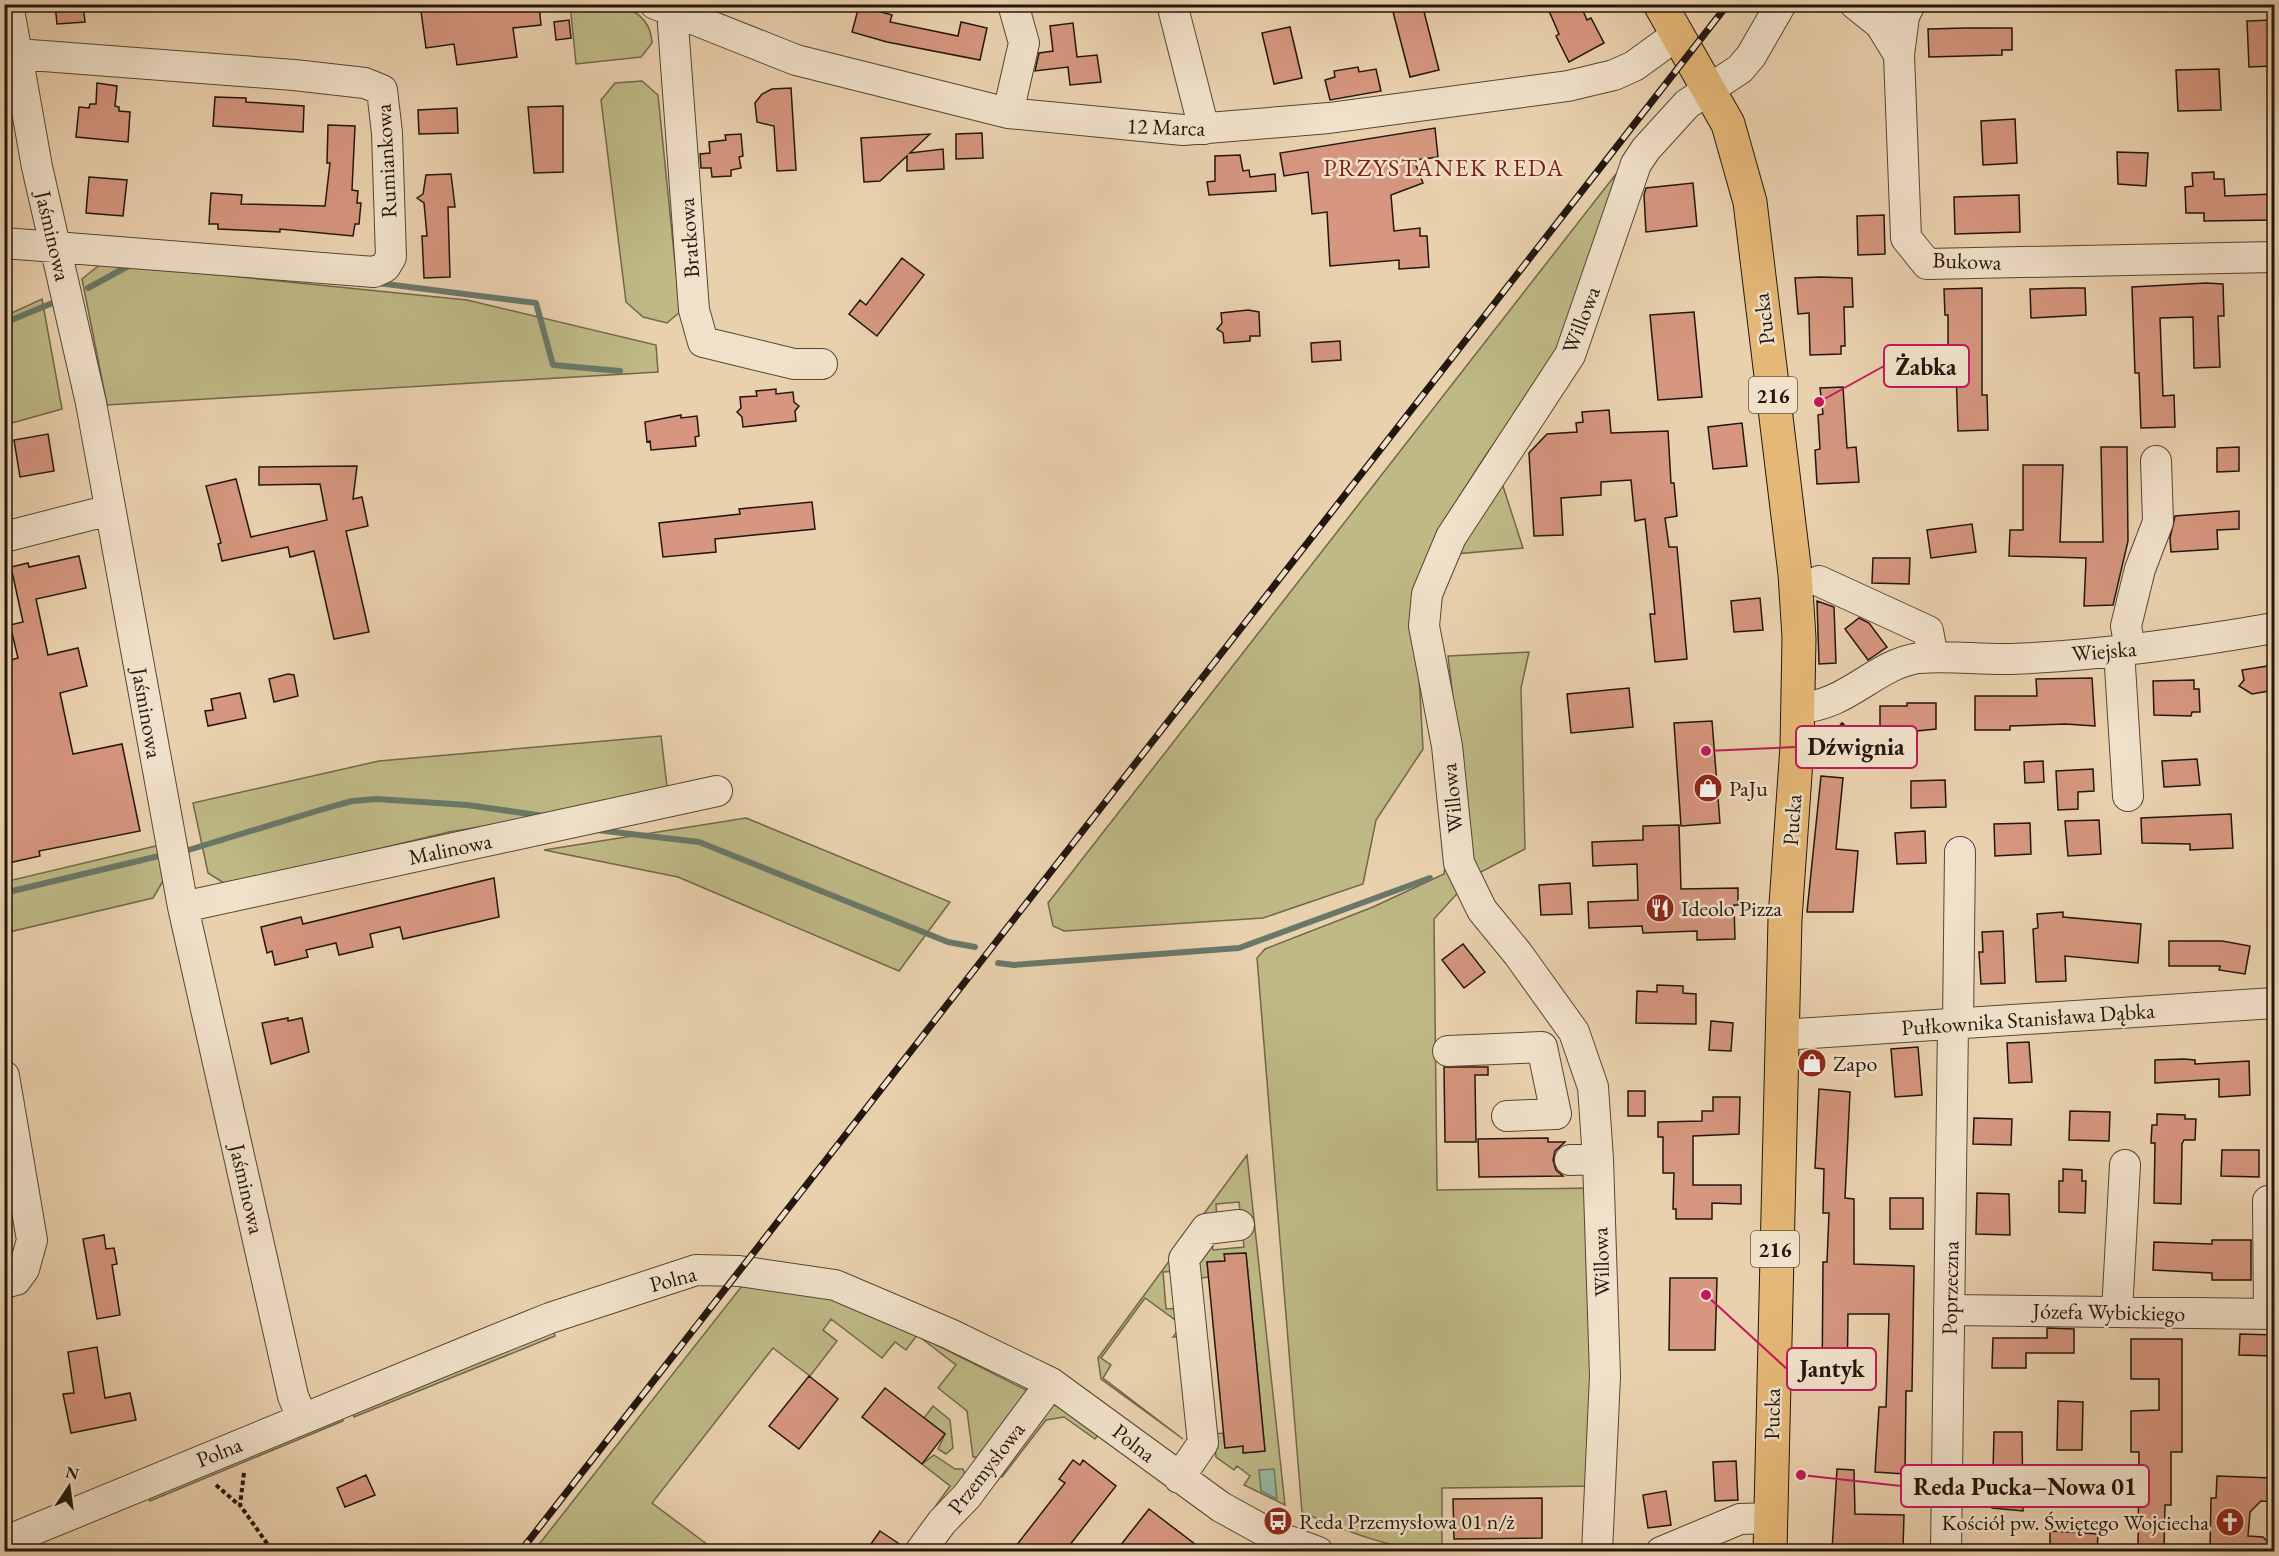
<svg xmlns="http://www.w3.org/2000/svg" width="2279" height="1556" font-family="'EB Garamond',serif">
<style>
.green{fill:#beb985;stroke:#70684a;stroke-width:1.5}
.water{fill:#99b8a5;stroke:#697869;stroke-width:1.5}
.lines{fill:none;stroke-linecap:round;stroke-linejoin:round}
.stream{stroke:#697869;stroke-width:6}
.building{fill:#d6967f;stroke:#22170e;stroke-width:1.5}
.minor-casing{stroke:#544636;stroke-width:32}
.major-casing{stroke:#22170e;stroke-width:35}
.path{stroke:#22170e;stroke-width:4;stroke-dasharray:4.5 3;stroke-linecap:butt}
.minor{stroke:#f1e1ca;stroke-width:30}
.major{stroke:#e5b877;stroke-width:33}
.rail-casing{stroke:#22170e;stroke-width:7}
.rail{stroke:#f1e1ca;stroke-width:4.5;stroke-dasharray:14;stroke-linecap:butt}
.labels{text-anchor:middle;dominant-baseline:central;stroke-width:5;stroke-linejoin:round;paint-order:stroke}
.shield{fill:#f1e1ca;stroke:#605446;stroke-width:1.5}
.shield-label{font-size:21px;font-weight:bold;fill:#22170e}
.street-label{font-size:22px;fill:#22170e;stroke:#f1e1ca}
.poi-label{font-size:22px;fill:#22170e;stroke:#f1e1ca;text-anchor:start}
.neighbourhood-label{font-size:24px;letter-spacing:1.5px;fill:#7a1f14;stroke:#f1e1ca}
.leader{fill:none;stroke:#c2185b;stroke-width:2}
.callout-dot{fill:#c2185b;stroke:#f1e1ca;stroke-width:2}
.callout{fill:#f1e1ca;stroke:#c2185b;stroke-width:2}
.callout-label{font-size:24px;text-anchor:middle;font-weight:bold;fill:#22170e}
</style>
<rect width="100%" height="100%" fill="#ead1ae"/>
<filter id="stains"><feTurbulence type="fractalNoise" baseFrequency=".00333" numOctaves="4"/><feColorMatrix values="0 0 0 0 .2 0 0 0 0 .09 0 0 0 0 .02 0 0 0 .5 -.17"/></filter>
<radialGradient id="worn" r=".72"><stop offset=".6" stop-color="#630" stop-opacity="0"/><stop offset="1" stop-color="#630" stop-opacity=".3"/></radialGradient>
<path class="green" d="M570,5c32,-1 80,-5 82,38l-11,14 -65,7z
M642,81l16,14 22,217 -13,11 -24,-6 -17,-15 -25,-202 14,-17z
M1616,174l-55,176 -75,105 -49,76 -22,70 8,148 -47,71 -13,64 -100,34 -199,13 -11,-5 -5,-23z
M102,263l365,37 189,45 2,27 -551,33 -25,-126z
M42,299l20,110 -57,16v-109z
M1501,480l22,68 -69,6z
M1529,652l-8,36 4,161 -52,27 -39,43 3,271 156,-2 1,298 -152,2v63c-47,0 -97,-20 -140,-39l-45,-554 8,-9 108,-42 71,-33 16,-118 -12,-100z
M661,736l7,59 -219,37 -222,53 -19,-12 -15,-70 186,-42z
M746,818l204,84 -51,69 -221,-94 -134,-27z
M160,845l3,36 -10,17 -148,35 -1,-51z
M1247,1155l38,350 -41,-20 6,-9 -13,-10 -3,4 -18,-13 -2,-23 9,-1 2,15 18,-2 1,7 21,-2 -19,-198 -21,1v7l-18,1 2,15 -15,2 -2,-19 19,-25 2,15 31,-3 -5,-45 -23,2 1,15 -15,2 -25,34 1,16 -15,1 3,37 15,-1 2,28 -10,1 9,-12 -37,-27 -44,60 10,7 -8,13 80,61 -82,-60 -3,-21z
M745,1282l34,10 56,5 42,18 151,76 -43,66h-12l-6,-46 -29,-23 18,-23 -39,-30 -11,15 -11,-8 -13,16 -51,-39 -8,11 14,11 -27,35 -37,-28 -121,155 64,48 -183,1z
M552,1327l3,9 -201,81 -1,-4z
M1049,1404l8,2 41,29 -3,4 -31,-22 -18,3 -44,57 -4,-11z
M933,1406l17,14 3,28 -7,6 -8,-5 7,-15 -21,-16z
M342,1418l1,3 -193,80 -5,-8z
M934,1455l21,14h8l3,9 -41,43 25,-35 -28,-22z"/>
<path class="water" d="M1274,1469l3,30 -16,-8 -2,-21z"/>
<g class="lines">
<path class="stream" d="M378,283l158,20 17,62 67,6
M88,288l44,-24
M4,323l51,-21
M597,830l102,12 249,100 27,5
M182,852l138,-42 32,-9 25,-2 90,6 77,11
M4,893l159,-38
M998,963l16,2 225,-17 191,-70"/>
</g>
<path class="building" d="M55,4h28l2,18 -28,2z
M420,4h119l2,21 -28,3 4,29 -60,8 -3,-21 -28,4z
M1406,4h16l17,66 -29,7 -18,-69z
M1546,4h34l7,16 4,-2 13,25 -35,19 -13,-26 3,-2z
M859,6l33,9 -2,7 68,14 3,-14 26,6 -7,32 -93,-18 -35,-10z
M569,20l2,18 -15,2 -2,-18z
M2274,20v46l-25,1 -2,-46z
M1073,23l4,34 20,-2 4,27 -31,3 -2,-18 -33,4 4,-18 14,-2 -3,-25z
M1290,27l12,51 -28,6 -12,-51z
M1966,28h46v22h-10v5l-73,2 -1,-28z
M1358,67l1,5 17,-3 5,22 -51,9 -5,-20 10,-3 -1,-6z
M2219,69l2,41 -43,1 -2,-41z
M97,83l20,3 -2,20 4,1v4l11,1 -2,30 -52,-5 3,-30 10,1 1,-4h6z
M791,88l5,82 -19,1 -3,-45 -17,-4 -2,-19 7,-9 10,-5z
M215,97l31,1v4l58,4 -1,26 -90,-6z
M563,106v66l-29,1 -6,-66z
M457,108l1,25 -39,1 -1,-24z
M2015,119l2,44 -34,2 -2,-44z
M328,125l27,1 -3,64 6,1 -1,12h4l-2,21h-4l-2,12 -73,-7v3l-62,-3v-5h-9l2,-31 31,2 -1,9 84,2 5,-43h-3z
M1435,128l3,29 -24,3 9,23 -32,12 3,36 26,-3v8h7l2,31 -30,2v-9l-69,6 -3,-54 -15,2 -4,-42 -24,4 -4,-23z
M982,133l1,25 -27,1v-25z
M741,134l2,22 -4,1 2,11 -10,2v6l-19,1 -1,-9h-10l-1,-14 10,-1 -1,-11 17,-2 -1,-5z
M930,134l-20,19 33,-4 1,20 -37,2v-15l-27,25 -16,1 -3,-44z
M2117,152l31,1 -2,33 -28,-2z
M1240,155l3,16 6,-1 1,7 25,-3 1,17 -67,4 -2,-13 8,-1v-25z
M2214,172v7h10l1,17 49,-2v26l-70,1v-8h-18l-1,-26 8,-1 -1,-13z
M451,174l4,33h-7l2,70 -26,1 -2,-42h5l-3,-33 -7,-5 6,-4 3,-19z
M89,177l38,3 -4,36 -37,-3z
M1693,183l4,43 -51,6 -2,-37 2,-7z
M2019,195l1,37 -65,2 -1,-37z
M1884,215l1,39 -27,1 -1,-39z
M902,258l22,17 -47,61 -28,-22 11,-14 6,5z
M1820,277l32,1 1,29h-9l1,39h-4v8l-31,1 -1,-42 -11,1 -3,-36z
M2206,283l17,1 1,32h-6l2,51 -26,1 -1,-51 -33,1 3,78 11,-1 1,32 -34,1 -2,-55h-4l-3,-86z
M1982,288v107h5l1,35 -30,1 -2,-61h-8v-55h-3l-1,-26z
M2069,288h16l1,27 -55,3 -1,-29z
M1248,310l11,2 1,24h-10v5l-26,2 -1,-10 -6,-4 5,-6 -1,-10z
M1694,312l8,85 -44,3 -8,-85z
M1340,341l1,19 -29,2 -1,-19z
M1843,387l4,61 9,-1 3,35 -42,2 -2,-34 5,-1 -2,-34 5,-1 -3,-26z
M776,389v5l17,-2 1,10 5,4 -4,5 1,10 -53,6 -1,-10 -5,-5 4,-4 -1,-11 17,-1 -1,-5z
M1609,410l2,23 57,-2 3,52h3l3,33 -12,2 4,29h8l10,112 -32,3 -5,-48h5l-10,-95 -10,2 -4,-41 -30,2v13l-40,3 2,37 -29,1 -5,-83 18,-19 30,-2 -1,-9 7,-1 -1,-10z
M681,415v3l16,-2 2,20 -4,1 1,9 -45,4 -1,-9 -3,1 -2,-20z
M1742,423l5,43 -34,3 -5,-42z
M48,434l6,37 -34,6 -6,-37z
M2101,447h26l1,94 -15,64 -29,1 2,-48 -77,-2 1,-26h13v-65h40l-3,77h43z
M2239,447v24l-22,1v-24z
M357,466l-4,33 9,-2 6,29 -22,5 23,101 -35,7 -20,-88 -24,6 -2,-10 -66,14 -4,-17 3,-1 -15,-57 30,-7 15,58 76,-17 -7,-36 -61,1v-18z
M812,502l3,27 -100,10 1,13 -53,5 -4,-34 81,-9 -1,-5z
M2239,511v18l-22,1 1,19 -47,3 -1,-14 5,-22z
M1972,524l4,28 -45,6 -4,-28z
M79,556l7,32 -50,11 12,56 30,-7 9,38 -27,7 13,61 49,-10 18,87 -101,20 1,5 -36,8v-202l14,-4 -8,-33 13,-3 -12,-55 17,-4 1,4z
M1873,558h37l-1,26 -37,-1z
M1760,598l3,32 -29,2 -3,-31z
M1817,601l17,6 2,56 -17,1z
M1859,618l10,5 18,24 -19,13 -23,-31z
M2274,665v25l-22,4 -13,-8 5,-6 -2,-10z
M288,674l6,1 4,21 -24,6 -5,-23z
M2092,678l3,48 -30,-2 -55,2v4h-35v-34h62l-1,-17z
M2194,680v9h5l1,23h-8l-1,4 -37,-1 -1,-34z
M1629,688l4,39 -62,6 -4,-39z
M240,693l6,25 -38,8 -3,-15 8,-1 -2,-11z
M1907,703h29v26l-29,3v4l-27,1v-31h27z
M1712,721l8,102 -39,3 -7,-103z
M2197,759l3,26 -36,2 -2,-26z
M2043,761l1,21 -19,1 -1,-21z
M2093,769l1,22 -16,1v17l-20,1 -2,-39z
M1821,776l22,2 -7,71 22,2 -5,61h-46z
M1945,780l1,27 -35,1v-27z
M2231,814l2,34 -43,2v-6l-48,-1 -1,-25z
M2099,820l2,34 -33,2 -3,-35z
M2030,823l1,31 -36,2 -1,-32z
M1679,825l2,64 57,-1v17h-4l1,34 -38,1v-9l-54,2 -1,-7 -53,2 -1,-26 50,-2 -1,-36 -44,2 -1,-24 51,-2v-14z
M1925,831l1,32 -29,1 -2,-31z
M494,878l5,39 -96,22 -3,-12 -30,7 3,13 -34,8 -3,-12 -30,7 2,7 -33,8 -3,-14 -5,2 -6,-26 40,-10 2,7z
M1570,883l2,31 -31,1 -2,-30z
M2063,912v5l78,7 -3,39 -73,-7 1,25 -30,1 -3,-53 5,-1 -1,-14z
M2003,931l2,52 -24,1 -2,-32h4l-1,-20z
M2169,941h53l28,5 -5,28 -26,-4 1,-4h-51z
M1463,944l22,28 -21,16 -22,-28z
M1657,985l26,1v7l13,1v30l-60,-1 1,-32 20,1z
M288,1018v3l14,-3 7,34 -38,12 -9,-41z
M1711,1021l22,2 -2,28 -22,-1z
M2029,1042l3,40 -23,1 -2,-40z
M1918,1047l4,48 -27,2 -4,-48z
M2184,1059l11,1v4l54,-3 1,34 -31,2v-18l-64,4v-23z
M1444,1067h44v8h-13l1,67h-31z
M1819,1089l31,3 -5,106 9,1v65l60,2 -2,125h-6l-1,83 -30,-2 4,-65h7l3,-93h-41l-1,76h-25l1,-128h4l2,-49h-6l1,-44 -9,-1z
M1628,1091h17v25h-17z
M1713,1097h27l-1,37 -46,2v49h48v19l-29,-1v16h-36v-10h-3l1,-36h-11v-36h-5v-15l44,-1v-10h11z
M2070,1111l40,1 -1,29 -40,-1z
M2157,1114l28,1v4h11l-1,21h-11l-2,4 -1,60 -27,-1 1,-60h-4l1,-18h5z
M1974,1118l38,1 -1,26 -38,-1z
M1548,1138v4h17l-10,9 -2,9 3,10 7,6 -84,1 -1,-38z
M2222,1150h37v27l-38,-1z
M2063,1169l19,1v11h4l-1,32 -26,-1v-31h4z
M1977,1193l32,1 1,41 -34,-1z
M1890,1198h33v31h-33z
M104,1235l2,14 8,-1 3,16 -5,1 8,50 -23,4 -14,-80z
M2212,1240h39v40h-39v-7l-59,-3 1,-28 58,2z
M1246,1253l19,198 -22,2v-7l-18,2 -18,-186 18,-1 -1,-7z
M1670,1278h47l-2,72h-46z
M2047,1328l27,1v24h-48v15h-34l1,-30h54z
M2240,1334l34,1v21l-35,-1z
M2131,1339h51v113h-11v53h-6l-1,46h-26l1,-99h-8v-41l28,-1v-31h-28z
M97,1347l8,51 25,-5 6,27 -65,13 -8,-39 11,-1 -6,-41z
M809,1376l29,23 -39,50 -30,-23z
M885,1388l60,46 -23,30 -60,-47z
M2058,1401l25,1 -1,48h-25z
M1994,1432h28l1,79 -31,-3z
M1073,1460l7,5 3,-5 33,26 -51,65h-53l53,-68 -6,-4z
M1736,1461l2,39 -23,1 -2,-39z
M1837,1469l17,1 1,44 49,1 -1,33 -48,-2v5l-23,-1z
M366,1475l9,20 -30,12 -8,-19z
M2217,1476l56,2v24l-12,-1 -11,11 -2,24 15,1 11,11v3h-64l1,-53h5z
M1666,1491l5,34 -23,3 -5,-33z
M1542,1498v40l-88,1 -1,-40z
M1149,1509l55,42h-88z
M880,1531l24,16 -1,4h-37z
M2050,1531l48,3 -1,17 -47,-2z"/>
<g class="lines">
<g class="minor-casing">
<path id="minor" d="M8,4l29,163 54,236 92,504 110,489 9,22
M655,4l141,56 212,53 175,17 146,-12 239,-32 46,-11 20,-9 44,-32
M1172,4l32,125
M1855,4l25,20 19,31
M1910,4l-6,12 -5,39 7,183 21,26 347,-7
M672,11l22,299 9,32 91,22h28
M1008,113l16,-70 -11,-39
M4,243l370,29 11,-5 6,-10 -4,-124 -5,-43 -17,-7 -71,-8 -277,-21
M4,537l106,-27
M1819,581l109,50 5,26
M2130,649l-4,-23 14,-57 18,-47 -2,-61
M2119,650l9,146
M1798,708c50,-2 77,-44 121,-50 30,-3 61,2 92,1 88,-3 177,-16 263,-31
M183,907l534,-116
M1958,1024l2,-172
M1781,1035l493,-32
M1448,1051l94,-4 14,67 -49,2
M4,1076l28,164 -8,29 -8,11 -12,3
M1570,1160l28,-1
M2268,1201l1,112
M1949,1310l325,4
M2117,1312l8,-147
M1179,1478l24,-35 -19,-184 22,-30 33,-4
M4,1542l476,-196 70,-28 146,-48 43,1 96,14 115,49 101,49 170,124 49,27 48,18
M920,1552l22,-30 25,-26 84,-113
M1597,1552l8,-176 -7,-217 -5,-72 -19,-55 -56,-78 -36,-44 -23,-47 -12,-117 -23,-120 3,-32 24,-57 119,-182 66,-191 10,-15 41,-45 53,-35 11,-13 30,-52
M1661,1552l79,-33 31,-1
M1946,1552l7,-528"/>
</g>
<g class="major-casing">
<path id="major" d="M1660,4l68,120 22,78 45,372 4,64 -2,108 -12,173 -15,633"/>
</g>
<path class="path" d="M1822,728l21,7
M1822,750l23,-29
M244,1473l-4,32 33,47
M216,1485l23,20"/>
<use href="#minor" class="minor"/>
<use href="#major" class="major"/>
<g class="rail-casing">
<path id="rail" d="M520,1552l1208,-1548"/>
</g>
<use href="#rail" class="rail"/>
</g>
<defs>
<g id="shop-disc" transform="scale(1.5)"><circle r="9.5" fill="#8f2418" stroke="#f1e1ca"/><path d="M-5-2.5h2.3a2.7 3.5 0 0 1 5.4 0H5L5.5 6h-11ZM-1.5-2.5h3a1.5 2.3 0 0 0-3 0Z" fill="#fff"/></g>
<g id="restaurant-disc" transform="scale(1.5)"><circle r="9.5" fill="#8f2418" stroke="#f1e1ca"/><path d="M-5-6h1v4h1v-4h1v4h1v-4h1v5L-1.5 .5V6h-2V.5L-5-1ZM5-6V6H3V1.5H1.5Q1.5-4 5-6Z" fill="#fff"/></g>
<g id="bus-disc" transform="scale(1.5)"><circle r="9.5" fill="#8f2418" stroke="#f1e1ca"/><path d="M-5-6H5V4H4V6H2V4H-2V6H-4V4H-5ZM-3.5-4V0h7V-4ZM-3.5 1.2v1.5H-2V1.2ZM2 1.2v1.5H3.5V1.2Z" fill="#fff"/></g>
<g id="church-disc" transform="scale(1.5)"><circle r="9.5" fill="#8f2418" stroke="#f1e1ca"/><path d="M-1.2-6h2.4v3.5h3.3v2.4h-3.3V6h-2.4V-.1h-3.3v-2.4h3.3Z" fill="#fff"/></g>
</defs>
<g fill-rule="evenodd">
<use href="#shop-disc" x="1708" y="788"/>
<use href="#restaurant-disc" x="1660" y="908"/>
<use href="#shop-disc" x="1812" y="1063"/>
<use href="#bus-disc" x="1278" y="1521"/>
<use href="#church-disc" x="2230" y="1522"/>
</g>
<g class="labels">
<g class="shield">
<rect x="1749" y="377" width="48" height="36" rx="4.5"/>
<rect x="1751" y="1231" width="48" height="36" rx="4.5"/>
</g>
<g class="shield-label">
<text x="1773" y="395">216</text>
<text x="1775" y="1249">216</text>
</g>
<g class="street-label">
<text transform="translate(1166 127) rotate(2)">12 Marca</text>
<text transform="translate(386 161) rotate(-93)">Rumiankowa</text>
<text transform="translate(53 236) rotate(77)">Jaśminowa</text>
<text transform="translate(689 238) rotate(-94)">Bratkowa</text>
<text transform="translate(1967 261) rotate(2)">Bukowa</text>
<text transform="translate(1764 319) rotate(-97)">Pucka</text>
<text transform="translate(1581 320) rotate(-69)">Willowa</text>
<text transform="translate(2104 651) rotate(-5)">Wiejska</text>
<text transform="translate(147 713) rotate(80)">Jaśminowa</text>
<text transform="translate(1452 798) rotate(-96)">Willowa</text>
<text transform="translate(1792 820) rotate(-86)">Pucka</text>
<text transform="translate(450 849) rotate(-12)">Malinowa</text>
<text transform="translate(2028 1019) rotate(-4)">Pułkownika Stanisława Dąbka</text>
<text transform="translate(247 1189) rotate(77)">Jaśminowa</text>
<text transform="translate(1601 1262) rotate(-92)">Willowa</text>
<text transform="translate(673 1279) rotate(-15)">Polna</text>
<text transform="translate(1950 1288) rotate(-89)">Poprzeczna</text>
<text transform="translate(2109 1312) rotate(1)">Józefa Wybickiego</text>
<text transform="translate(1772 1414) rotate(-89)">Pucka</text>
<text transform="translate(1134 1443) rotate(38)">Polna</text>
<text transform="translate(219 1452) rotate(-22)">Polna</text>
<text transform="translate(986 1468) rotate(-52)">Przemysłowa</text>
</g>
<g class="poi-label">
<text x="1729" y="788">PaJu</text>
<text x="1681" y="908">Ideolo Pizza</text>
<text x="1833" y="1063">Zapo</text>
<text x="1299" y="1521">Reda Przemysłowa 01 n/ż</text>
<text x="2209" y="1522" text-anchor="end">Kościół pw. Świętego Wojciecha</text>
</g>
<g class="neighbourhood-label">
<text x="1444" y="167">PRZYSTANEK REDA</text>
</g>
</g>
<path class="leader" d="M1819 402L1884 366M1706 751L1796 747M1706 1295L1787 1369M1801 1475L1901 1486"/>
<g class="callout-dot">
<circle cx="1819" cy="402" r="6"/>
<circle cx="1706" cy="751" r="6"/>
<circle cx="1706" cy="1295" r="6"/>
<circle cx="1801" cy="1475" r="6"/>
</g>
<g class="callout">
<rect x="1884" y="345" width="85" height="42" rx="6"/>
<rect x="1796" y="726" width="121" height="42" rx="6"/>
<rect x="1787" y="1348" width="89" height="42" rx="6"/>
<rect x="1901" y="1465" width="248" height="42" rx="6"/>
</g>
<g class="callout-label">
<text x="1926" y="375">Żabka</text>
<text x="1856" y="755">Dźwignia</text>
<text x="1832" y="1377">Jantyk</text>
<text x="2025" y="1495">Reda Pucka–Nowa 01</text>
</g>
<rect width="2279" height="1556" fill="none" stroke="#ead1ae" stroke-width="24"/>
<rect x="6" y="6" width="2267" height="1544" fill="none" stroke="#22170e" stroke-width="3"/>
<rect x="12" y="12" width="2255" height="1532" fill="none" stroke="#22170e" stroke-width="1.5"/>
<g transform="translate(69 1487) rotate(13)" stroke="#f1e1ca" stroke-width="4.5" paint-order="stroke">
<path d="M0-4.5L10 22L0 15L-10 22Z" fill="#22170e"/>
<text y="-9" font-size="16" font-weight="bold" text-anchor="middle" fill="#22170e">N</text>
</g>
<rect width="100%" height="100%" filter="url(#stains)"/>
<rect width="100%" height="100%" fill="url(#worn)"/>
</svg>
